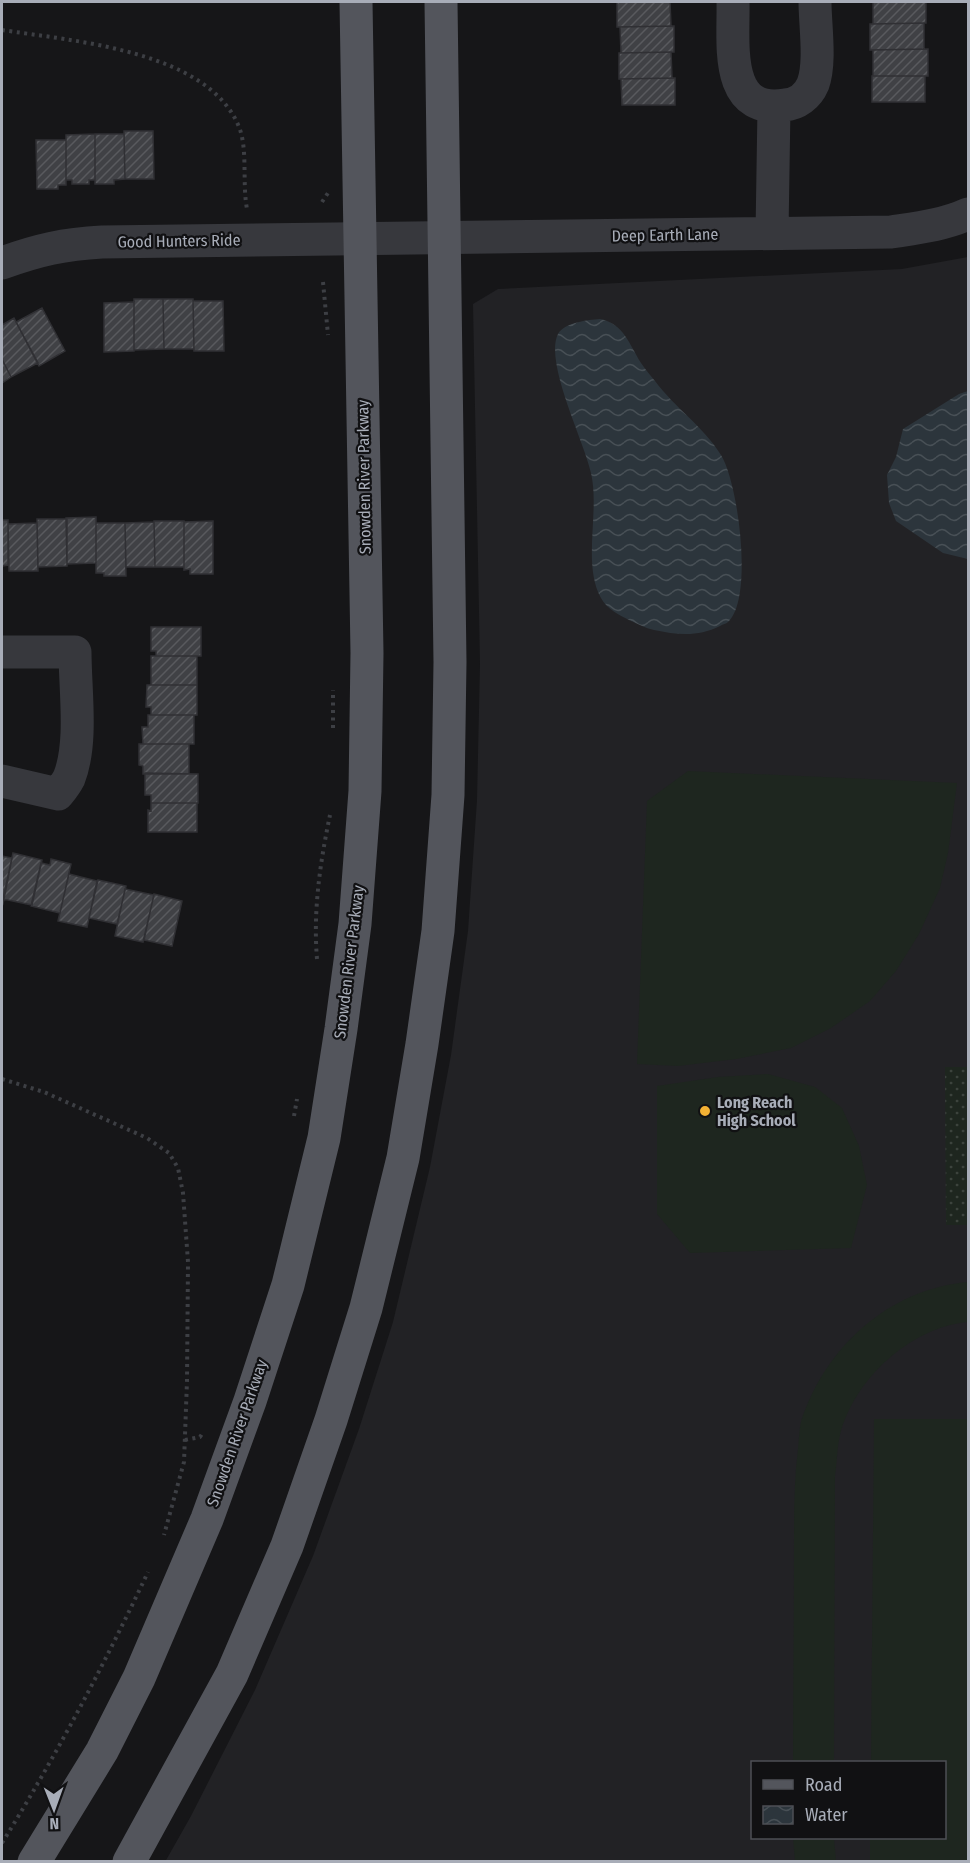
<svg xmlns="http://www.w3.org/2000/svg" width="970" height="1863" font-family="'Fira Sans Condensed',sans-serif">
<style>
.built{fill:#222225;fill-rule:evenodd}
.park{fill:url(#park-dots)}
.garden{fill:#1e261f}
.water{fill:url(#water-waves)}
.building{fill:url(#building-hatch);stroke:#303034;stroke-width:1.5}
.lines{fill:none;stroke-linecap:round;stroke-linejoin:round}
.path{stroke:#3d3f44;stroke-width:4;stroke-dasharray:3 4.5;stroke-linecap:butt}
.street{stroke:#37383d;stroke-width:33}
.primary{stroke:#53555c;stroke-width:33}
.poi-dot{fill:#f2b134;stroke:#111113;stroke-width:2}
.labels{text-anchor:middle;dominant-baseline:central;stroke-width:4.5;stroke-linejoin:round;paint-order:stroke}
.street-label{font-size:16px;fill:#a8adb8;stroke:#111113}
.poi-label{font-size:16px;font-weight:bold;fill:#a8adb8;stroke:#111113;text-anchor:start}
</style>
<defs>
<pattern id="park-dots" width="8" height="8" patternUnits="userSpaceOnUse" patternTransform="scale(1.5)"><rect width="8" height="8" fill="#1e261f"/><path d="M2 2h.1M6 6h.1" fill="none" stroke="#3c433d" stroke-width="1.8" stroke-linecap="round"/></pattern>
<pattern id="water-waves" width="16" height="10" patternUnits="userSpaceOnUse" patternTransform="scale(1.5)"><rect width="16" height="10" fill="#2c353c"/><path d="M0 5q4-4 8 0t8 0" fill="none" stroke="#485056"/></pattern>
<pattern id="building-hatch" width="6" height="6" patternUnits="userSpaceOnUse" patternTransform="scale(1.5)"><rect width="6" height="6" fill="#404145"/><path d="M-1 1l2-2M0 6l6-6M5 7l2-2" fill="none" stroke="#595a5e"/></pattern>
</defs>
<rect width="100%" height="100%" fill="#161618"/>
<path class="built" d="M968,257v1604l-803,1 26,-46 64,-126 58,-134 46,-127 34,-107 37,-155 21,-112 17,-124 9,-131 3,-136 -7,-360 25,-15 404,-20zM752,1762h192v76h-192z"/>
<path class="park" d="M945,1067h23v158h-22z"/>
<path class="garden" d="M688,771l269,12 -9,70 -8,35 -21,46 -23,37 -26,30 -39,27 -40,20 -55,11 -58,7 -41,-2 10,-263z
M768,1074l47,13 27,21 17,38 8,39 -16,63 -161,5 -33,-39v-128l61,-9z
M965,1095h3v102h-3z
M968,1282v40c-57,5 -114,57 -128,113 -3,13 -3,28 -5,41l-1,286h-41c0,-72 1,-145 1,-218 0,-32 0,-63 4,-95 1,-9 1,-19 3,-27 24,-75 88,-133 167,-140z
M874,1419h94v442h-98v-23h74v-76h-73z
M793,1838h41l2,23h-41z"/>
<path class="water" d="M600,319c24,5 29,25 41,44 4,6 9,12 14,18 20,27 48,45 66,74 17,27 33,143 7,167 -2,2 -5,2 -8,4 -22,11 -42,9 -66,4 -9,-2 -16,-6 -25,-10 -10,-5 -22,-11 -28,-22 -19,-34 -1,-86 -10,-125 -7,-32 -47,-111 -33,-139 7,-12 30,-14 42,-15z
M968,391v168l-25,-6 -47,-32 -7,-18 -2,-28 9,-18 7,-28 56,-35z"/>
<path class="building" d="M617,2h53l1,24 -54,1z
M873,2h53v21l-53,1z
M924,23v26l-54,1v-26z
M674,26v26l-53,1 -1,-26z
M928,49v27h-55v-26z
M671,52l1,26 -53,1v-26z
M872,76h53v26h-53z
M675,78v27h-53l-1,-26z
M124,131h29l1,48h-29z
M95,134v46h-6v4h-17v-4h-6v-45z
M95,134h29l1,45 -11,1v4h-19z
M36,140h30v45h-8v4h-21z
M134,299h29l1,50 -30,1z
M163,299h30l1,50h-30z
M193,301h30l1,50h-30z
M134,302v49l-30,1v-49z
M42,308l23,43 -26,15 -23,-44z
M14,318l24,45 -27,14 -9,-18v-34z
M2,359l9,18 -9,6z
M96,517v46l-29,1 -1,-46z
M37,519h30v47l-29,1z
M2,520h6v45l-6,1z
M154,521h30v46h-29z
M213,521v53h-23v-5l-6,1v-48z
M154,522l1,45h-29l-1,-44z
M37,523l1,48h-29l-1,-47z
M96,523h29l1,53h-22v-3h-8z
M151,627h50v29h-45v-5h-5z
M151,656h46v29h-46z
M147,685h50v30h-46v-8h-5z
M148,715h46v29h-51l-1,-17h6z
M139,744h50v30h-46v-8l-4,-1z
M145,773l53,1v29h-47v-8h-6z
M151,803h46v29h-49v-22l3,1z
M13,853l29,7 -10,45 -29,-6z
M2,856l10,2 -9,46 -1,-1z
M51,859l20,5 -11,49 -29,-7 10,-43 9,2z
M69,874l28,7 -10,46 -29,-6z
M98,880l28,6 -9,38 -28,-6z
M125,889l29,6 -11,47 -28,-6z
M154,894l28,7 -10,45 -28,-6z"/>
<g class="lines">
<path class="path" d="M2,30c70,11 206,20 237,97 9,22 3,56 8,82
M322,202l6,-9
M323,282l5,53
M333,728v-38
M317,959c-4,-48 3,-96 13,-144
M2,1079l42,13 103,46 22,15 9,15 5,25 5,69 -1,119 -3,81 -20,73
M294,1116l3,-17
M185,1440l15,-3 4,-6
M2,1843c54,-87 102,-178 146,-271"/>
<path class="street" d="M733,2c1,40 -10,113 52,103 12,-1 23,-9 28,-21 8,-22 2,-59 2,-82
M772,233l2,-126
M2,263c36,-13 62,-19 100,-21l789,-10c26,-4 53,-7 77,-18
M2,652h73c0,38 8,91 -6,126 -3,6 -7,11 -11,16l-56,-13"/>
<path class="primary" d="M34,1862l68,-111 37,-73 68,-159 43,-118 38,-116 36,-147 17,-109 14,-105 10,-133 2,-138 -11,-651
M129,1862l103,-188 55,-128 44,-126 35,-112 37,-150 19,-114 16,-113 10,-136 2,-133 -9,-660"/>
</g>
<circle class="poi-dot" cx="705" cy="1111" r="6"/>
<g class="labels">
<g class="street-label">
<text transform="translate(665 235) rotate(-1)">Deep Earth Lane</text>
<text transform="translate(179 241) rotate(-1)">Good Hunters Ride</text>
<text transform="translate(364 477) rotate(-91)">Snowden River Parkway</text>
<text transform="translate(349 962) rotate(-83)">Snowden River Parkway</text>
<text transform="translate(237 1433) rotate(-71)">Snowden River Parkway</text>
</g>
<g class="poi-label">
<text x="717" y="1102">Long Reach<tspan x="717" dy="18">High School</tspan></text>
</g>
</g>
<rect width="970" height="1863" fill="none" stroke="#a8adb8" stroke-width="6"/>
<rect x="751" y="1761" width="195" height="78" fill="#111113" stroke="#4d4f55" stroke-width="1.5"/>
<rect x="763" y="1780" width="30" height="9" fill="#53555c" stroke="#4d4f55" stroke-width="1.5"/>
<text x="805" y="1791" font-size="18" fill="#a8adb8">Road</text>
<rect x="763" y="1806" width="30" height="18" fill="url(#water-waves)" stroke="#4d4f55" stroke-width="1.5"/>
<text x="805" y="1821" font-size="18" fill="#a8adb8">Water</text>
<g transform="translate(54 1809) rotate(179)" stroke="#111113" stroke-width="4.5" paint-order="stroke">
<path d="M0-4.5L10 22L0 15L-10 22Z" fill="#a8adb8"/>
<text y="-9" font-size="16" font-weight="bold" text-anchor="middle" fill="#a8adb8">N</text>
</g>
</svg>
